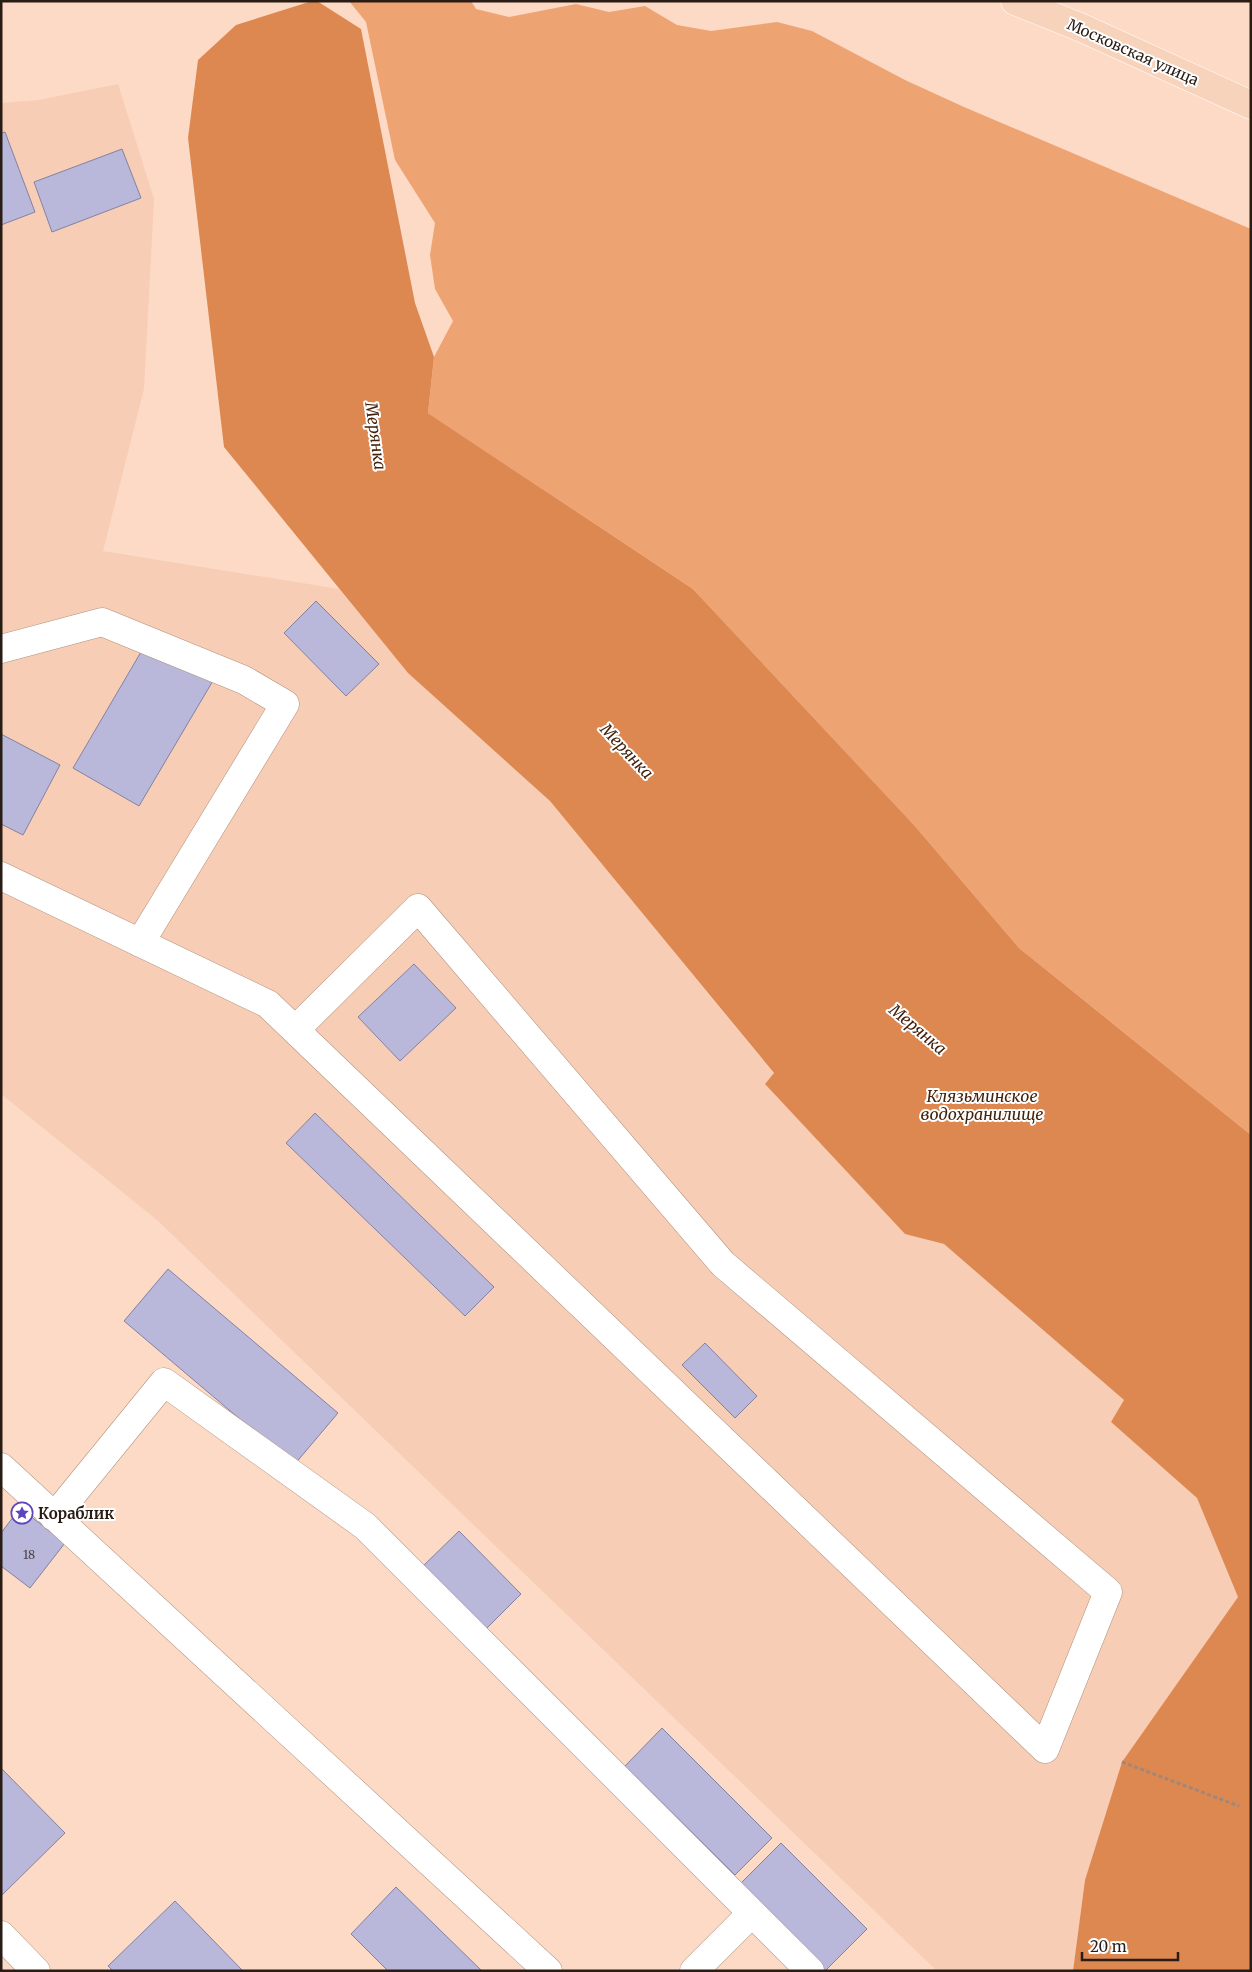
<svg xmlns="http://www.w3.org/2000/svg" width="1252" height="1972" font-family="Merriweather,serif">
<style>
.built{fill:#f7cdb5}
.green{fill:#eea373}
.water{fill:#dd8851}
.building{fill:#b9b8da;stroke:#8381a2}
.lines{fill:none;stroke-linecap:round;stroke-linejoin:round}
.minor-casing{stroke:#b1917d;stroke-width:29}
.major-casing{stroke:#fff;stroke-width:29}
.path{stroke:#a08778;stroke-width:3;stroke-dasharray:4 2.5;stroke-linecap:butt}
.minor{stroke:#fff;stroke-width:28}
.major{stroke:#f8d3bc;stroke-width:28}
.labels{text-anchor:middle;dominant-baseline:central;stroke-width:4;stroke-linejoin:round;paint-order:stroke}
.number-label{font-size:12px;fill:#4c4346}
.street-label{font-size:15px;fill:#281c14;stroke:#fff}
.poi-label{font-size:15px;font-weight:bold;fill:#281c14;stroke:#fff;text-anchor:start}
.water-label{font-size:16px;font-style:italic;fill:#43210a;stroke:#fff}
</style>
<rect width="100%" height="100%" fill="#fddac5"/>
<path class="built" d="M118,84l36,115 -10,190 -41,162 236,38 69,84 142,128 224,273 -9,10 140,150 39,10 180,156 -13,22 86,76 41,99 -116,165 -37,118 -12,91h-136l-780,-751 -156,-126v-991l38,-3z"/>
<path class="green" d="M349,1h122l5,8 33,8 67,-13 33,8 36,-6 32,19 34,6 66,-9 35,9 93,49 59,27 287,122v906l-232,-187 -105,-123 -221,-236 -265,-176 6,-56 19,-36 -18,-32 -5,-34 5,-32 -40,-63 -29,-138z"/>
<path class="water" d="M312,1h5l44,28 54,274 19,54 -6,56 265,176 221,236 105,123 232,187v836h-178l12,-91 37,-118 116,-165 -41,-99 -86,-76 13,-22 -180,-156 -39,-10 -140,-150 9,-11 -224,-272 -142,-128 -184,-226 -36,-309 10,-78 38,-35z"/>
<path class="building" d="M5,132l30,80 -34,13v-92z
M122,149l19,49 -89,34 -18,-50z
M316,601l63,63 -33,32 -62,-63z
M148,640l66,39 -75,127 -66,-38z
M1,734l59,31 -37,70 -22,-11z
M414,964l42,44 -56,53 -42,-44z
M315,1113l179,174 -29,29 -179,-173z
M168,1269l170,144 -44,52 -170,-144z
M705,1343l52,53 -22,22 -53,-53z
M20,1508l45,35 -35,45 -29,-22v-33z
M459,1531l62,63 -37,37 -63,-63z
M662,1728l110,110 -37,37 -110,-109z
M1,1768l64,65 -64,63z
M781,1843l86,86 -42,42 -86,-86z
M396,1887l86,84h-94l-37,-37z
M175,1901l68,70h-130l-5,-5z"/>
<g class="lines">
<g class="minor-casing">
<path id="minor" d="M1,649l101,-27 142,58 41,24 -145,239
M1,876l267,128 27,26 750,719 63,-157 -385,-328 -305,-356 -123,122
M1,1467l547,504
M54,1517l110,-135 201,144 445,445
M1,1935l35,36
M694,1971l58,-58"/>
</g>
<g class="major-casing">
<path id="major" d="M1015,1l67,27 169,77"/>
</g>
<path class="path" d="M1122,1762l117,44"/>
<use href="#minor" class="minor"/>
<use href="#major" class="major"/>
</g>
<defs>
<g id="sight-ring" transform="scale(1.125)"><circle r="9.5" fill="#fff" stroke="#5d45bd" stroke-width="1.5"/><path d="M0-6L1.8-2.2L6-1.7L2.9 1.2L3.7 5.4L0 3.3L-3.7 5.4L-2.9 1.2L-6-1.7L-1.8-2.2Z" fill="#5d45bd"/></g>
</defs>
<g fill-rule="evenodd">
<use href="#sight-ring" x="22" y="1513"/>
</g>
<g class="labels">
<g class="number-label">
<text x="29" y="1554">18</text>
</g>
<g class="street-label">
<text transform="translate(1133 52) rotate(24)">Московская улица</text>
</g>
<g class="poi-label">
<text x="38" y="1513">Кораблик</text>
</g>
<g class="water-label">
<text transform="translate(376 436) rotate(82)">Мерянка</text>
<text transform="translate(627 751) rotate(47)">Мерянка</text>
<text transform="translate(918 1029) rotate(40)">Мерянка</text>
<text x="982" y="1096">Клязьминское<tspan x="982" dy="18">водохранилище</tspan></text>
</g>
</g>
<rect width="1252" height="1972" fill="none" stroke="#281c14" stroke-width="5"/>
<path d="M1082 1952v8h96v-8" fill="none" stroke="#281c14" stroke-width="2.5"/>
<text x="1090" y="1952" font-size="15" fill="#281c14" stroke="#ffffff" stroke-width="4" paint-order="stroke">20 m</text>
</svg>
